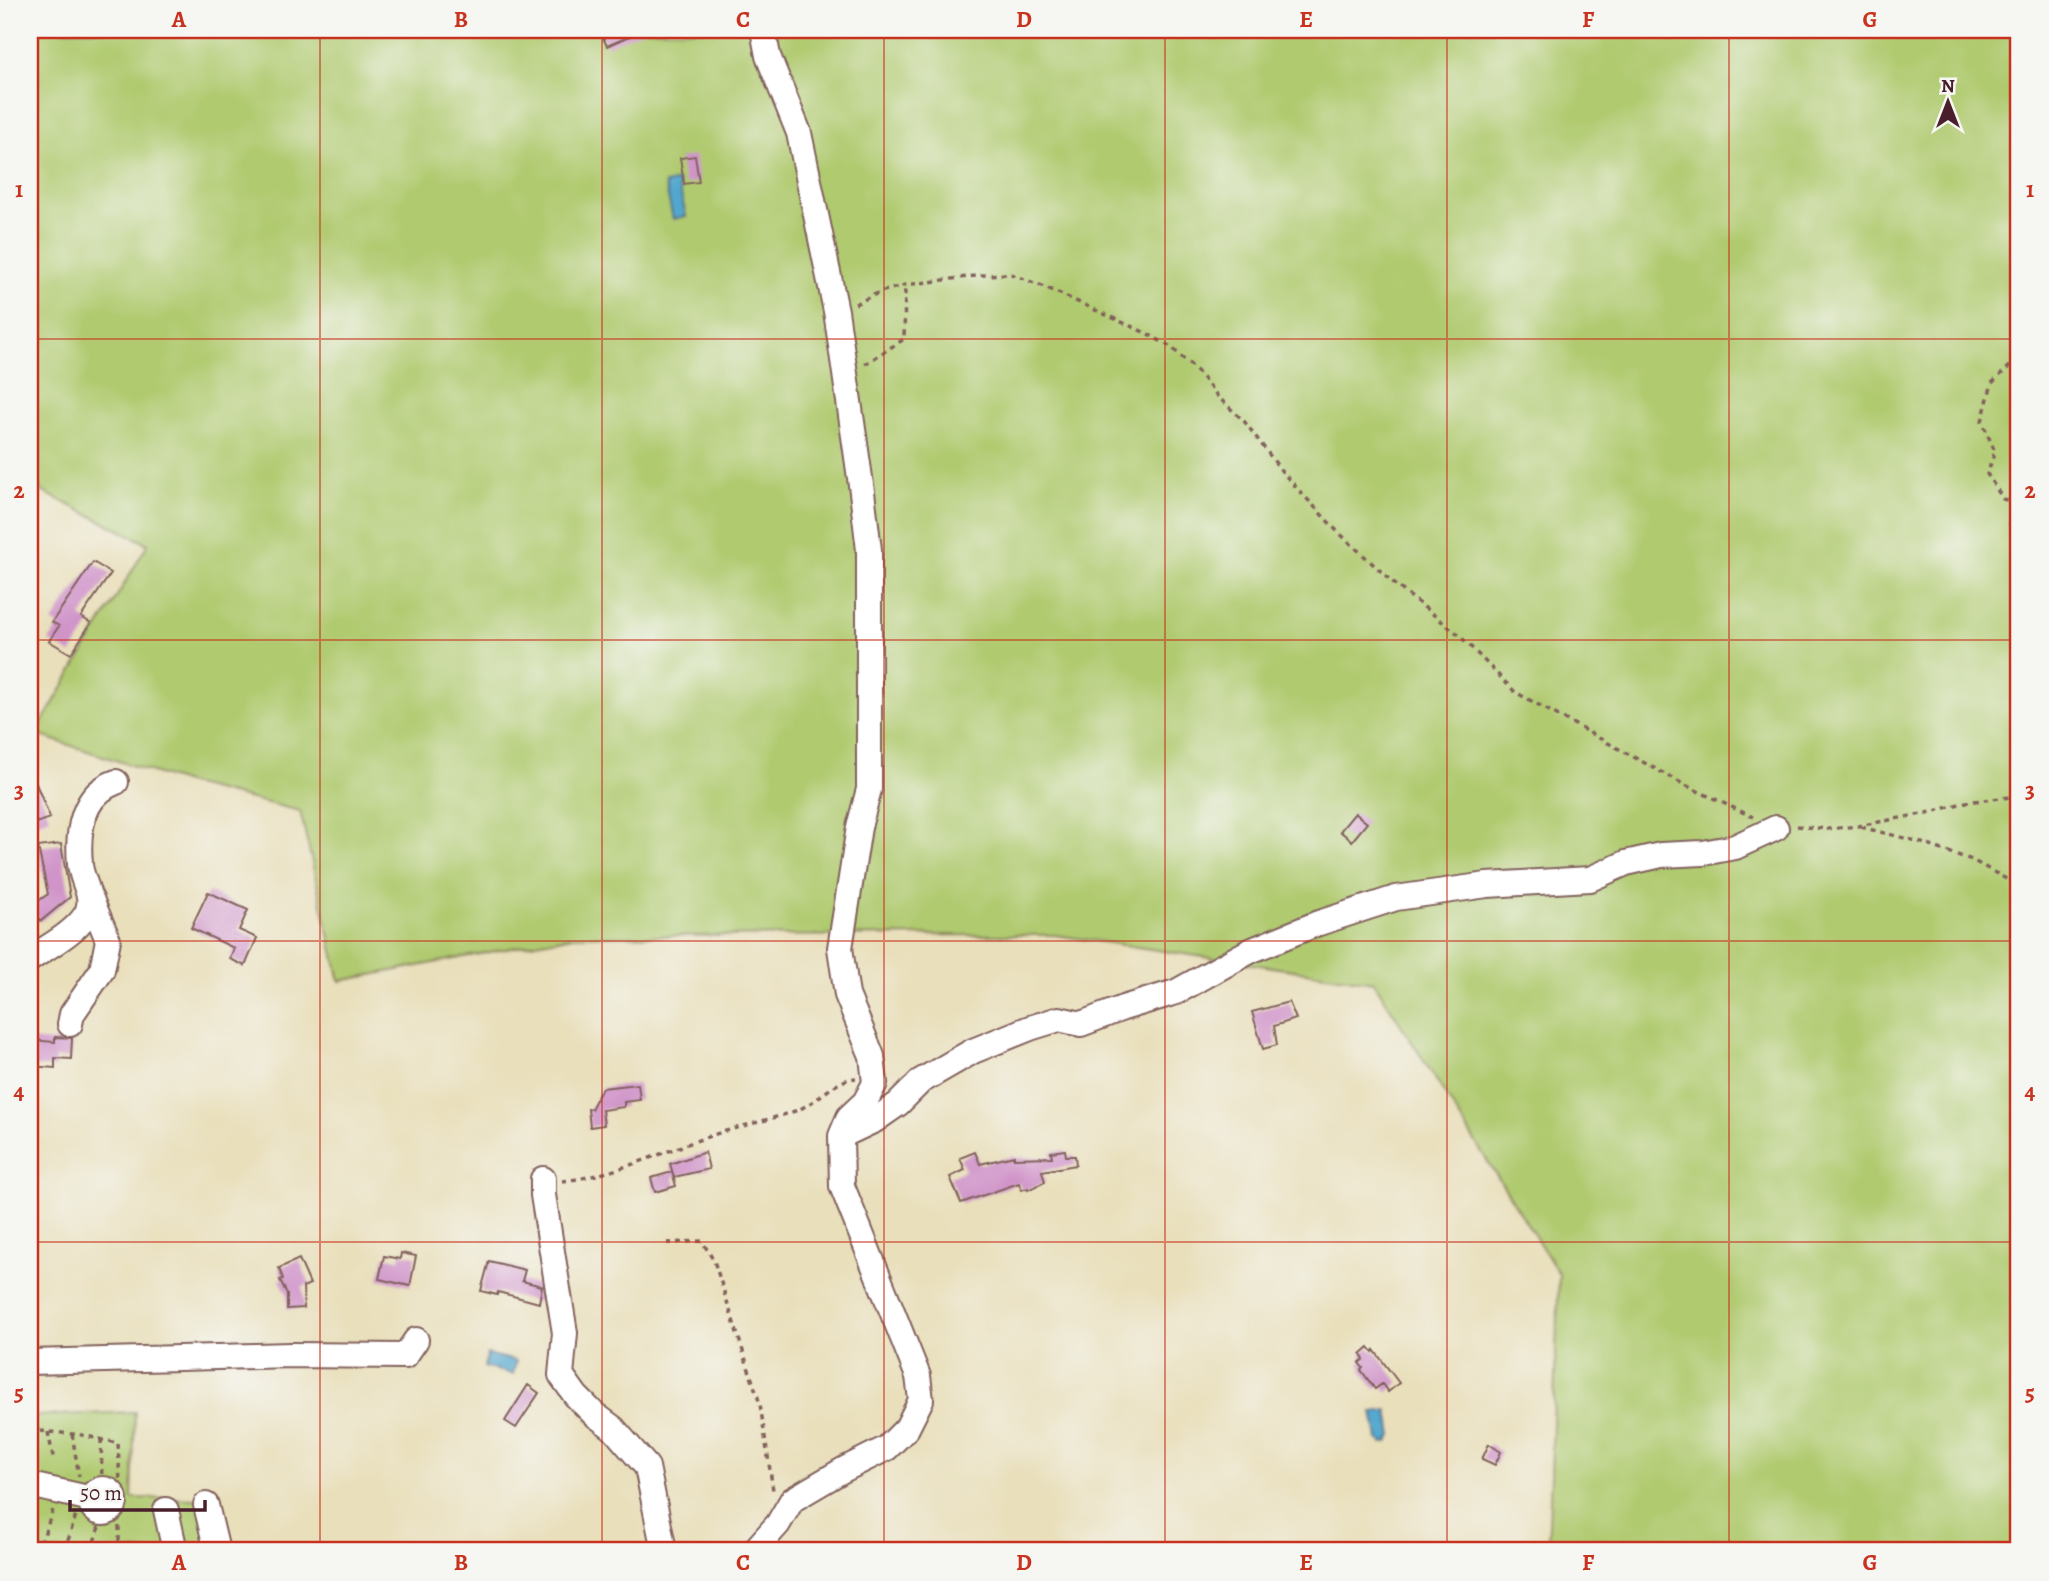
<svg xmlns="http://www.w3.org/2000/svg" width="2049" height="1581" font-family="Alegreya,serif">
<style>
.green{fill:#b0ca70;stroke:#7d744e;stroke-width:2}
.water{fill:#52a7ce;stroke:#4e637c;stroke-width:2}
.building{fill:#d094c9}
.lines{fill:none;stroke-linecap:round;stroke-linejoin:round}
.minor-casing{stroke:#82625d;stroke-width:28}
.path{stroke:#82625d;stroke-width:3.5;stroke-dasharray:5 5;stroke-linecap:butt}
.minor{stroke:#fff;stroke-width:24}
.grid{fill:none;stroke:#c8321e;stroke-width:2;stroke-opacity:0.55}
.neatline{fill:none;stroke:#c8321e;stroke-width:2.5}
.grid-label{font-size:23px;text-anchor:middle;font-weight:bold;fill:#c8321e}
</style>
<rect width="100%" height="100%" fill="#f6f6f2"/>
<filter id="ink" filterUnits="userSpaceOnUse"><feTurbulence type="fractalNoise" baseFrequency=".0143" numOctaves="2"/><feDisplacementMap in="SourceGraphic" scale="14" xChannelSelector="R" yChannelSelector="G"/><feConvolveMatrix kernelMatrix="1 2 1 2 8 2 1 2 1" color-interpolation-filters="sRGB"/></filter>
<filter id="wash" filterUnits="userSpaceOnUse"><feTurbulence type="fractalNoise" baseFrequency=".00686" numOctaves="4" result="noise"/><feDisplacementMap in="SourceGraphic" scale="28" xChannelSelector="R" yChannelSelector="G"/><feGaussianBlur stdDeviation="1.57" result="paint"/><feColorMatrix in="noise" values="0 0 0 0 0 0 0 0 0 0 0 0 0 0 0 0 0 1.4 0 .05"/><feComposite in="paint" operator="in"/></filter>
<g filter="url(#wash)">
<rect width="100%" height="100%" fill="#e9dfbb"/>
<path class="green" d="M30,30h1989v1521h-471l11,-277 -185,-292 -319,-47 -482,1 -233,45 -40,-170 -114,-28 -151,-49 113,-190 -105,-52 -13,-17z
M135,1412l-3,86 79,1 9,52h-190v-135z"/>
<path class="water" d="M678,181l8,35 -13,3 -8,-35z
M487,1354l29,7 -3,13 -29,-7z
M1388,1410l4,26 -4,6 -5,1 -5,-4 -5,-27z"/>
<g id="blocks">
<path class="building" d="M599,30h45l-37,16z
M695,156l4,26 -15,2 -4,-26z
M93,562l18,11 -30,44 10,6 -20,31 -22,-13 10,-15 -7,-4z
M30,769l20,49 -14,5 -6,-18z
M1355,813l12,10 -15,18 -12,-10z
M61,844l9,53 -29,24 -11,-14 18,-13 -10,-47z
M208,892l40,18 -9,20 18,8 -12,28 -15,-7 4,-11 -43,-20z
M1289,1002l7,17 -22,7 3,19 -14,4 -11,-37z
M55,1037l17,1 -1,21 -16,-1v10l-25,-2v-26l25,2z
M638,1084l2,16 -16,2v5l-22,3 2,15 -14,2 -2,-18h3l11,-21z
M1065,1150l1,6h9l1,9 -34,6 3,11 -17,8v-2l-7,2 -2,-7 -58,20 -11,-26 15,-7 -5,-12 15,-6 5,12 34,-8v2l38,-1 -1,-5z
M705,1152l4,17 -35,8 -4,-13z
M672,1172l4,14 -21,6 -4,-14z
M401,1253l15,3 -6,30 -31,-7 5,-23 16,3z
M299,1259l11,25 -7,3 1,21 -17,1v-15l-7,-14 3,-1 -4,-11z
M489,1261l36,9 -3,11 20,5 -3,17 -41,-11 -1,3 -16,-4z
M1369,1347l4,5 1,-2 25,33 -11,9 -6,-8 -7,5 -14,-19 2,-2 -4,-5 5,-4 -3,-5z
M528,1385l11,8 -23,35 -11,-7z
M1489,1444l12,8 -6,13 -13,-6z"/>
</g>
</g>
<g filter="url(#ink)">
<use href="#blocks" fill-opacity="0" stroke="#82625d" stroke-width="2"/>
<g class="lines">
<g class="minor-casing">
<path id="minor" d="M30,959c17,-12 43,-25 55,-43 12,-18 -4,-34 -5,-52 -3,-33 2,-70 36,-82
M70,1024l2,-10 30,-44 6,-30 -17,-41
M841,1136l34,-16 23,-16 23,-23 52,-30 57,-23 29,-9 22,5 42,-16 53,-16 74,-41 66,-27 80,-26 91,-13 103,-6 36,-16 35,-8 42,-2 32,-6 41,-19
M543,1179v16l22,138 -4,42 15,21 18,18 19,14 34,39 17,84
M30,1362l261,-7 114,1 11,-16
M30,1485l62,14
M91 1501a12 12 0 1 1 24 0a12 12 0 1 1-24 0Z
M206,1505l11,46
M166,1510l9,41
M754,1551l24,-27 14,-24 51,-30 44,-22 20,-20 14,-28 -3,-24 -76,-190 -1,-50 8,-19 16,-15 10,-19 -3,-27 -25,-61 -7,-47 19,-121 10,-38v-239l-7,-58 -26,-181 -37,-178 -31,-77 -5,-26"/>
</g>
<path class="path" d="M855,304l25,-12 25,-7 78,-10 28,-1 34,13 103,47 23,13 26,24 21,26 26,24 39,52 54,58 60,55 61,48 57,58 168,92 70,33
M2019,363h-6l-21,20 -10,38 13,31 -8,22 16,25 16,5 -9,10v10l9,3
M865,364l39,-25 1,-54
M1797,826l31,3 30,-3 74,-14 34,-10 53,-6
M1861,827l55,14 56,19 47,26
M562,1181c50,-5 98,-28 145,-44 29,-10 59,-16 88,-26 21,-7 40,-32 61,-33
M667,1243l35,-2 12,20 46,143 13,86
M30,1430l52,5 36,8 2,40 -5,14
M48,1432l6,29
M72,1434l7,42
M101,1439l1,43
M113,1507l6,19v25
M30,1539l40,12
M41,1543l12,-33
M65,1550l11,-35
M91,1551l11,-33"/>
<use href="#minor" class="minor"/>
</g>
</g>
<path class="grid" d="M320,30v1521M602,30v1521M884,30v1521M1165,30v1521M1447,30v1521M1729,30v1521M30,339h1989M30,640h1989M30,941h1989M30,1242h1989"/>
<rect width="2049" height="1581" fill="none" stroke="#f6f6f2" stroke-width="77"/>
<g transform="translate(1948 102)" stroke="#f6f6f2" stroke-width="5" paint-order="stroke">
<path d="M0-5L12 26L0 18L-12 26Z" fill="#4a1f2b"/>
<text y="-10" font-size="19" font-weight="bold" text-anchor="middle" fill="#4a1f2b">N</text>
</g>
<path d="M70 1500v10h135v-10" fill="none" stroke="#4a1f2b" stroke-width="3.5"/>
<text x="80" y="1500" font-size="21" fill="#4a1f2b" stroke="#f6f6f2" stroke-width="5" paint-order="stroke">50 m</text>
<rect x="38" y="38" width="1972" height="1504" class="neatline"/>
<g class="grid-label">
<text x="179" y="27">A</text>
<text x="461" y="27">B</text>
<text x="743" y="27">C</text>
<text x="1024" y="27">D</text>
<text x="1306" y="27">E</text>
<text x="1588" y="27">F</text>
<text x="1870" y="27">G</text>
<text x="19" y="197">1</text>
<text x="2030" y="197">1</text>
<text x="19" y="498">2</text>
<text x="2030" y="498">2</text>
<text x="19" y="798">3</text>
<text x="2030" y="798">3</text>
<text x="19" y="1099">4</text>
<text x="2030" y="1099">4</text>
<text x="19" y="1400">5</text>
<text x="2030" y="1400">5</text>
<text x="179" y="1570">A</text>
<text x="461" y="1570">B</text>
<text x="743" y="1570">C</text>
<text x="1024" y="1570">D</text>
<text x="1306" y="1570">E</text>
<text x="1588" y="1570">F</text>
<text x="1870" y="1570">G</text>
</g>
</svg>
